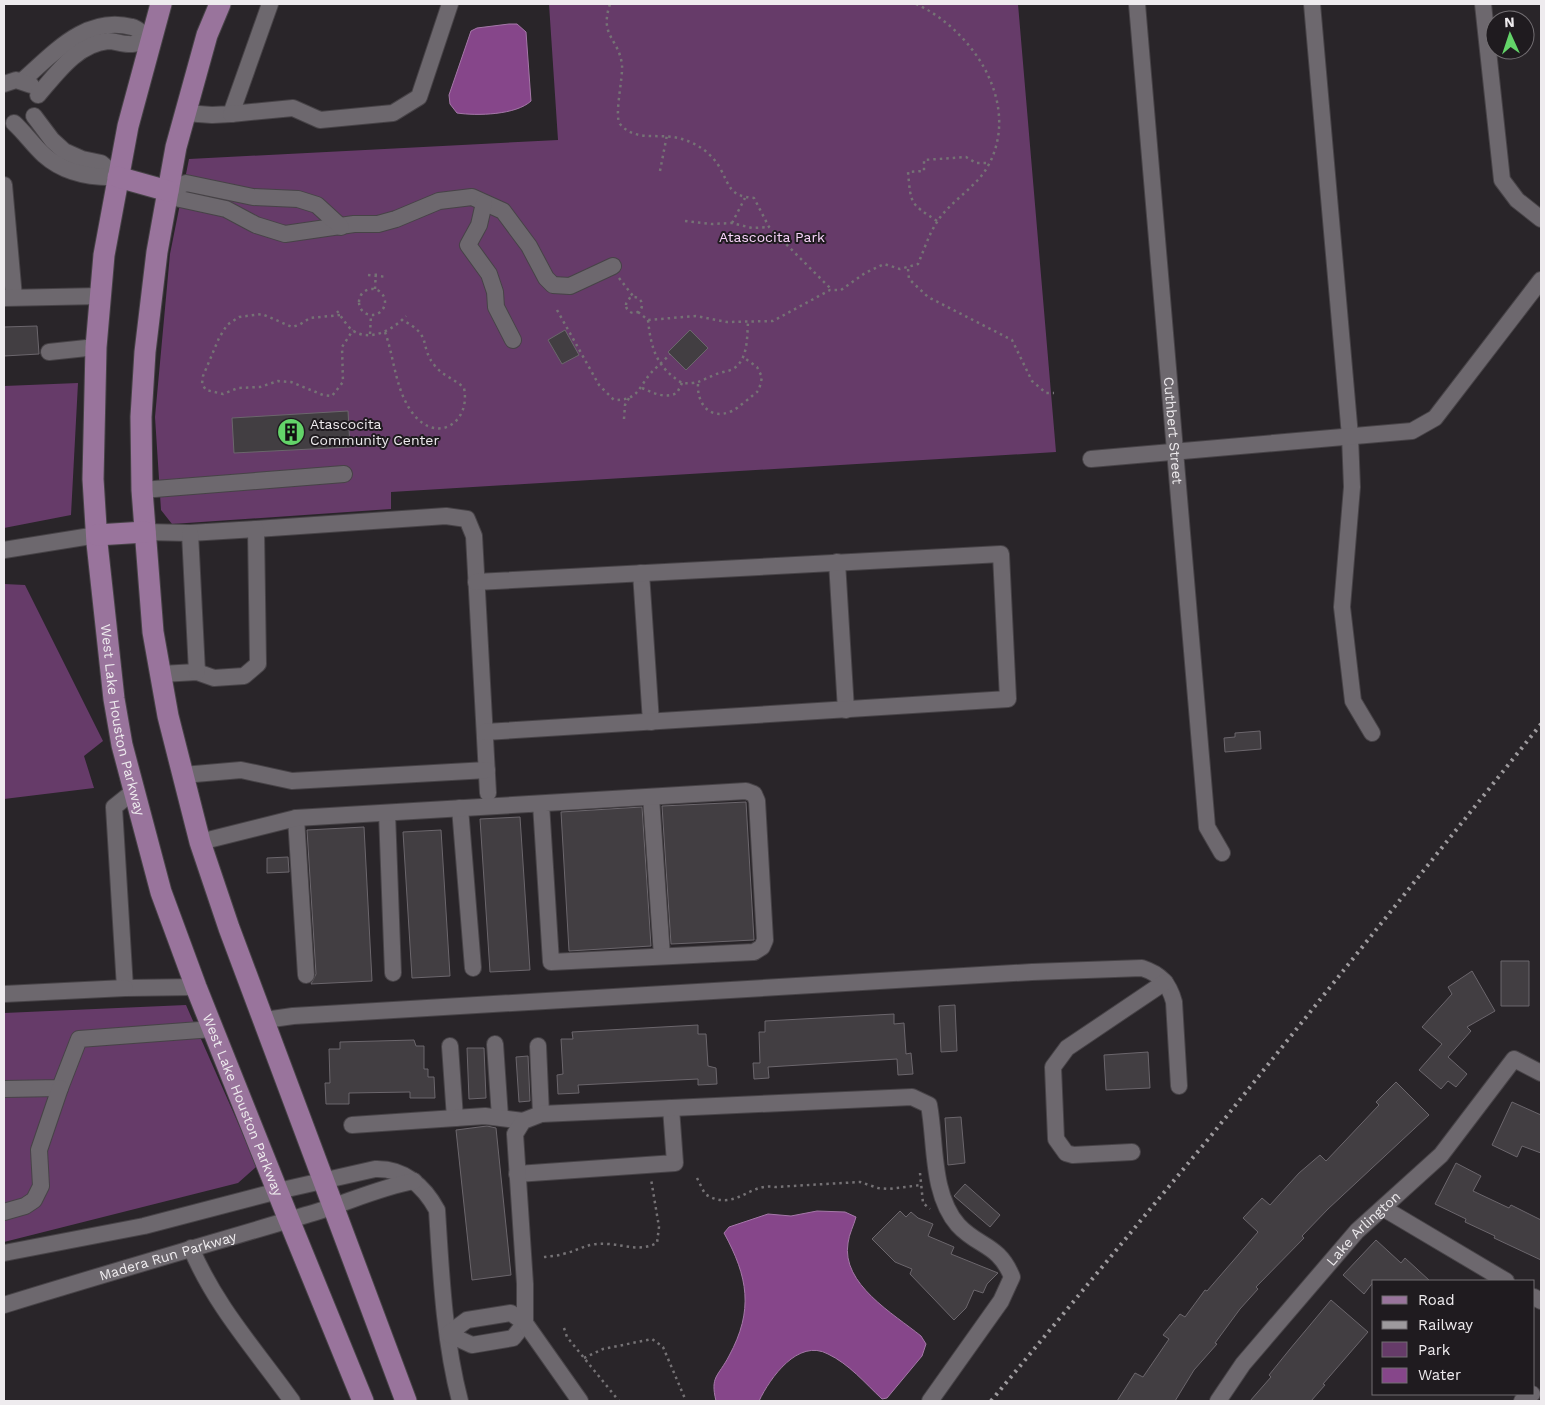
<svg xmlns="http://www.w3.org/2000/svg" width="1545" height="1405" font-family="'Work Sans',sans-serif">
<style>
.green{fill:#663b69}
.water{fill:#86468a;stroke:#a578a8}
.building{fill:#423e42;stroke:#6b666c}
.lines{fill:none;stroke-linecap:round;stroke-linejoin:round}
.minor-casing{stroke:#474347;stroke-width:18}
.major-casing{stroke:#474347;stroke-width:23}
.path{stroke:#757275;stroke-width:2.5;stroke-dasharray:2.5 4;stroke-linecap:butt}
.minor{stroke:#6d686e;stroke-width:16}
.major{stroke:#99749c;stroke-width:21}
.rail{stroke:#9d9a9d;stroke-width:4;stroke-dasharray:2.5 5;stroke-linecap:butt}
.labels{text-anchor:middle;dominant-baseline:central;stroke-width:4;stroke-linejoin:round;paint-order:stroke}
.park-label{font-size:14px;fill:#fad6fc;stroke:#1f1b1f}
.poi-label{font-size:14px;fill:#eeebee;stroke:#1f1b1f;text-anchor:start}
.street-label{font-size:14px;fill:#eeebee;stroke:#1f1b1f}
</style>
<rect width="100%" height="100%" fill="#292529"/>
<path class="green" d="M549,4h469l38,448 -665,40v17l-219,15 -11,-14 -6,-93 15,-163 19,-95 369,-19z
M78,383l-7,132 -67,13v-142z
M4,584l21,1 78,156 -19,15 10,32 -90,11z
M186,1005l71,161 -19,17 -234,59v-229z"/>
<path class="water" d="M509,24h8l9,8 5,69c-15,14 -54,15 -74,12l-7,-9 -1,-9 22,-64 6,-3z
M817,1211l28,1 11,5c-2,8 -7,17 -8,26 -7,41 46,71 73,93l5,8 -4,12 -35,42 -5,1c-17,-16 -33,-35 -54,-45 -30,-16 -58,24 -69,47h-43c-6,-25 2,-24 13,-45 25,-46 19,-79 -5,-123l5,-6 39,-13 23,2z"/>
<path class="building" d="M37,326l2,28 -35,2v-29z
M565,330l14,25 -17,9 -14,-24z
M690,330l18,18 -22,22 -18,-18z
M348,411l2,36 -116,6 -2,-35z
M1260,731l1,18 -36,3 -1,-14 11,-1v-4z
M746,802l8,138 -83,4 -9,-138z
M642,807l9,139 -82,5 -8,-139z
M520,817l10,153 -40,2 -10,-153z
M364,827l8,154 -61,3 5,-10 -9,-144z
M441,830l9,146 -38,2 -9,-146z
M288,857l1,15 -22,1v-15z
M1501,961h28v45h-28z
M1472,971l23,40 -28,16 4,4 -23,26 19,17 -11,13 -8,-6 -7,8 -22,-19 23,-26 -20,-17 30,-33 -4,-7z
M955,1005l2,46 -16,1 -2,-46z
M894,1014v10l10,-1 2,31 5,-1 2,21 -15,1 -1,-16 -129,8 1,11 -15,1 -1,-16h7l-1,-31h6v-11z
M698,1025v9h8l2,32 8,2 1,16 -19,1v-6l-120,6 1,8 -21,1 -1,-19 6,-1 -2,-35h12l-1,-7z
M414,1040l2,6h8v23h4v8h6l1,21h-25v-6l-61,1v11h-23l-1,-21h5l-1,-34h11v-7z
M467,1048h17l2,50 -17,1z
M1148,1052l2,36 -44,2 -2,-35z
M528,1056l2,45 -11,1 -3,-45z
M1396,1082l33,33 -101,94 -26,27 2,2 -48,49 2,2 -18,20 -25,34 2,1 -23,26 -19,31h-58l18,-28 8,4 26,-38 -6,-4 17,-21 5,3 20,-27 2,1 51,-59 -15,-14 19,-20 8,7 29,-32 21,-18 6,6 53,-56 -3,-3z
M1512,1102l29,13v38l-19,-7 -5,11 -25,-12z
M961,1117l4,46 -17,2 -3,-47z
M487,1126l9,2 15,147 -39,5 -16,-150z
M1456,1163l25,13 -8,15 36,17 2,-3 30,15v40l-47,-22 1,-2 -30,-14 1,-3 -31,-15z
M965,1184l35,31 -10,12 -36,-31z
M900,1211l6,6 5,-5 7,6 15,6 -5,12 26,11 -3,7 47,19 -11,11 -4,9 -9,-3 -8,18 -12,12 -44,-46 2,-5 -17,-7 -23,-23z
M1376,1240l25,23 4,-5 25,23h-56l-10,13 -21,-19z
M1331,1300l37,32 -45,52 2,1 -14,16h-61l21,-24 -2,-2 21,-26z"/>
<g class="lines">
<g class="minor-casing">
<g id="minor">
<path id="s1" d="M1137,4l70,823 15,26"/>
<path d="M1312,4l38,432 2,51 -10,120 11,94 19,32"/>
<path d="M1483,4l19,176 15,20 24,19"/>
<path d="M23,80c31,-27 63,-65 109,-53 6,1 13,9 19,13"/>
<path d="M4,84l12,-4 15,5"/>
<path d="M38,95c19,-22 39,-51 70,-54 7,0 13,3 20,3 7,1 16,-3 23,-4"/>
<path d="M185,113l27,2 19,-1 39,-110"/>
<path d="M231,114l62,-6 27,12 73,-7 26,-16 31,-93"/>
<path d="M34,116l18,24 12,11 18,8 19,4 17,14"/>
<path d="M14,123c11,10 19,22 30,32 20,18 48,23 74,22"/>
<path d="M4,185l10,112"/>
<path d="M168,191l12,8 46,10 30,16 29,9 69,-10h24l18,-5 43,-18 33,-4 31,14 26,35 17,32 7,7 17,1 43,-20"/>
<path d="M168,191l18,-8 67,14 45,2 19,6 24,22"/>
<path d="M484,203l-5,22 -11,20 21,29 6,18 1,15 17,33"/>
<path d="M4,298l97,-2"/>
<path d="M49,352l47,-5"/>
<path d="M1091,459l321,-28 23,-13 106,-138"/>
<path d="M142,490l202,-16"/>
<path d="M256,529l190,-13 21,3 7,17 14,257"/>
<path d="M145,532l45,1 66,-4 2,135 -14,12 -30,2 -17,-6 -36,2"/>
<path d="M190,533l7,139"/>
<path d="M4,550l93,-15"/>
<path d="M837,562l9,148"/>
<path d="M641,573l10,149"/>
<path d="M476,582l525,-28 7,145 -523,33"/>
<path d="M183,775l58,-5 51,11 195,-11"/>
<path d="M134,791l-20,16 11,181 71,-1"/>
<path d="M651,797l11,159"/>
<path d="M460,808l13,160"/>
<path d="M387,813l6,160"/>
<path d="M296,818l10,157"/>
<path d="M200,842l96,-24 450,-27 8,3 3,7 8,139 -3,7 -8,5 -203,10 -10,-158"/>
<path d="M4,994l121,-6"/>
<path d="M265,1020l28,-4 739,-44 110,-4c18,6 27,15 32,34l5,84"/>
<path d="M495,1044l5,73"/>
<path d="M450,1046l5,72"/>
<path d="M538,1046l3,68"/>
<path d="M4,1089l56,-1 19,-49 134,-10"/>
<path d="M352,1125l133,-9 38,5"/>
<path d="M1132,1152l-59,3 -7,-2 -10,-14 -3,-72 14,-19 98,-66"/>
<path d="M517,1174l158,-11 -4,-55"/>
<path d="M1383,1208l123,73"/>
<path d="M4,1212l21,-6 9,-6 7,-14 -2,-36 21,-62"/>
<path d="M191,1248c25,59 64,101 101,153"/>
<path d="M4,1253l140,-27 134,-35 97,-22c29,-1 49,17 62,41 4,63 7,130 23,191"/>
<path d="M1534,1297l7,4"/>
<path id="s2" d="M4,1305c100,-31 201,-60 302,-90 36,-10 71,-27 108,-34"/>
<path d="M511,1313l14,10 -12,15 -41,7 -24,-11 19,-14z"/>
<path d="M580,1401l-55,-78v-39l-10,-150 8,-13 18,-7 371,-17 17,8c7,38 2,89 29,120 20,22 41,19 54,52l-11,24 -71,100"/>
<path id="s3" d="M1218,1401l25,-37 114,-133 84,-76 73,-96 27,14"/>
<path d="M1522,1401l10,-7"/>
</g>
</g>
<g class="major-casing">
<g id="major">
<path id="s4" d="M161,4l-33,122 -24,129 -8,92 -3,132 4,64 17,156 8,46 39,147 35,95 93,233 74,181"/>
<path d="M220,4l-13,31 -31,112 -19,105 -12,100 -4,65 1,73 11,142 15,84 32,126 29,86 177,473"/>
<path d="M118,177l50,14"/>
<path d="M97,535l48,-3"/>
</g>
</g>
<path class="path" d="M610,4c-11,33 9,34 12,61 1,14 -8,51 -2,59 15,18 38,9 58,14 17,4 33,14 42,30 10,18 9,28 34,30l15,29 63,63
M660,171l7,-36
M685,221l27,3 20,-1 20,5 17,-1
M937,221c-27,-18 -26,-16 -29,-49l16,-1v-11l42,-3 10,6h13
M732,223l13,-25
M908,269l1,10 19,18 84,43 20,41 14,12h8
M368,275l19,2
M619,278l14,18
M359 302a13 13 0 1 1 26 0a13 13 0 1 1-26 0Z
M375,289l1,-19
M626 305a8 8 0 1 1 16 0a8 8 0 1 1-16 0Z
M557,310l42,75 15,15c24,0 23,-10 36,-26 6,-7 14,-13 20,-20
M337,311c4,5 9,14 15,19 18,13 42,-1 54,-14
M638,312l10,8 48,-4 31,6 46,-1 57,-31h11l24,-17 19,-9 16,5 18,-5c6,-14 11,-30 19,-42 12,-20 39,-34 51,-56 34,-62 -15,-136 -72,-162
M340,315l-30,3 -11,7 -7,2 -30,-13 -23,3 -12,8 -8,13 -16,38 -1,8 4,6 17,4 15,-6 22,-1 18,-6 13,1 32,13 9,1 11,-14 -1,-35 11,-17
M648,320c3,28 8,47 34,63 16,1 18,-2 32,-8 6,-3 13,-3 19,-6 15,-9 14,-31 15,-47
M385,332c10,28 10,59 29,83 24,29 57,7 50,-27 -9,-9 -21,-12 -29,-22 -17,-21 -1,-30 -33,-46
M370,334l1,-19
M698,384c-1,20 12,37 34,27 5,-2 21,-16 25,-19 3,-3 4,-11 5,-15l-5,-10 -14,-10
M642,388c12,5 22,11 35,5l5,-10
M624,419l1,-14 4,-7
M920,1173l3,30 7,6
M697,1178l8,16c30,19 44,-12 70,-7l85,-5 18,6 11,1 32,-4
M544,1257c6,-1 13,-1 19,-3 17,-4 25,-12 45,-10 18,1 31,8 49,-1l2,-16 -8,-48
M564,1328l3,9 52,64
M584,1358l19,-9 49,-10 11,8 23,54"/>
<use href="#minor" class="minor"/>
<use href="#major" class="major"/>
<path class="rail" d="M991,1401l219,-264 331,-413"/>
</g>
<defs>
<g id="building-disc" transform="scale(1.4375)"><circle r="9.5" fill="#63d469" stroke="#1f1b1f"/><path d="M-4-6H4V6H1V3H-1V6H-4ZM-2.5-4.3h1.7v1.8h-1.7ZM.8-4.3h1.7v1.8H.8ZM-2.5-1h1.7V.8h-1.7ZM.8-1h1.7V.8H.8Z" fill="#111"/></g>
</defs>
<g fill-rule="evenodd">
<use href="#building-disc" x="291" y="432"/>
</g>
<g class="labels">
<g class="park-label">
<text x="772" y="237">Atascocita Park</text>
</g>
<g class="poi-label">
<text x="310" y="424">Atascocita<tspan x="310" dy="16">Community Center</tspan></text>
</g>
<g class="street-label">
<text stroke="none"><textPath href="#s1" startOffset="428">Cuthbert Street</textPath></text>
<text stroke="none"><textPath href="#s4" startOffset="725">West Lake Houston Parkway</textPath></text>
<text stroke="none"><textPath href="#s4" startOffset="1130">West Lake Houston Parkway</textPath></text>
<text stroke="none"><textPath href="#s3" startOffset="226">Lake Arlington</textPath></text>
<text stroke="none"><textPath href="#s2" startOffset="171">Madera Run Parkway</textPath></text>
</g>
</g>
<rect width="1545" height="1405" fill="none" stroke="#eeebee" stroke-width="10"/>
<rect x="1372" y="1280" width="162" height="115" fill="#1f1b1f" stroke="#726e72"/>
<rect x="1382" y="1296" width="25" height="8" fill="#99749c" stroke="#726e72"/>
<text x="1418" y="1305" font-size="15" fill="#eeebee">Road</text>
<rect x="1382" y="1321" width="25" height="8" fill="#9d9a9d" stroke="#726e72"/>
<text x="1418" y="1330" font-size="15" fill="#eeebee">Railway</text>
<rect x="1382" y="1342" width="25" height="15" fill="#663b69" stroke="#726e72"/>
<text x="1418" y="1355" font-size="15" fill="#eeebee">Park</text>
<rect x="1382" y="1368" width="25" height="15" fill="#86468a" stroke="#726e72"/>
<text x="1418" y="1380" font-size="15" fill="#eeebee">Water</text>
<g transform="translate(1510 35) rotate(357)"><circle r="24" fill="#1f1b1f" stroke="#726e72"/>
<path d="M0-4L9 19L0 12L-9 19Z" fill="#63d469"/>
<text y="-8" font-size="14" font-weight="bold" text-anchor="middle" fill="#eeebee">N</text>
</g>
</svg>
